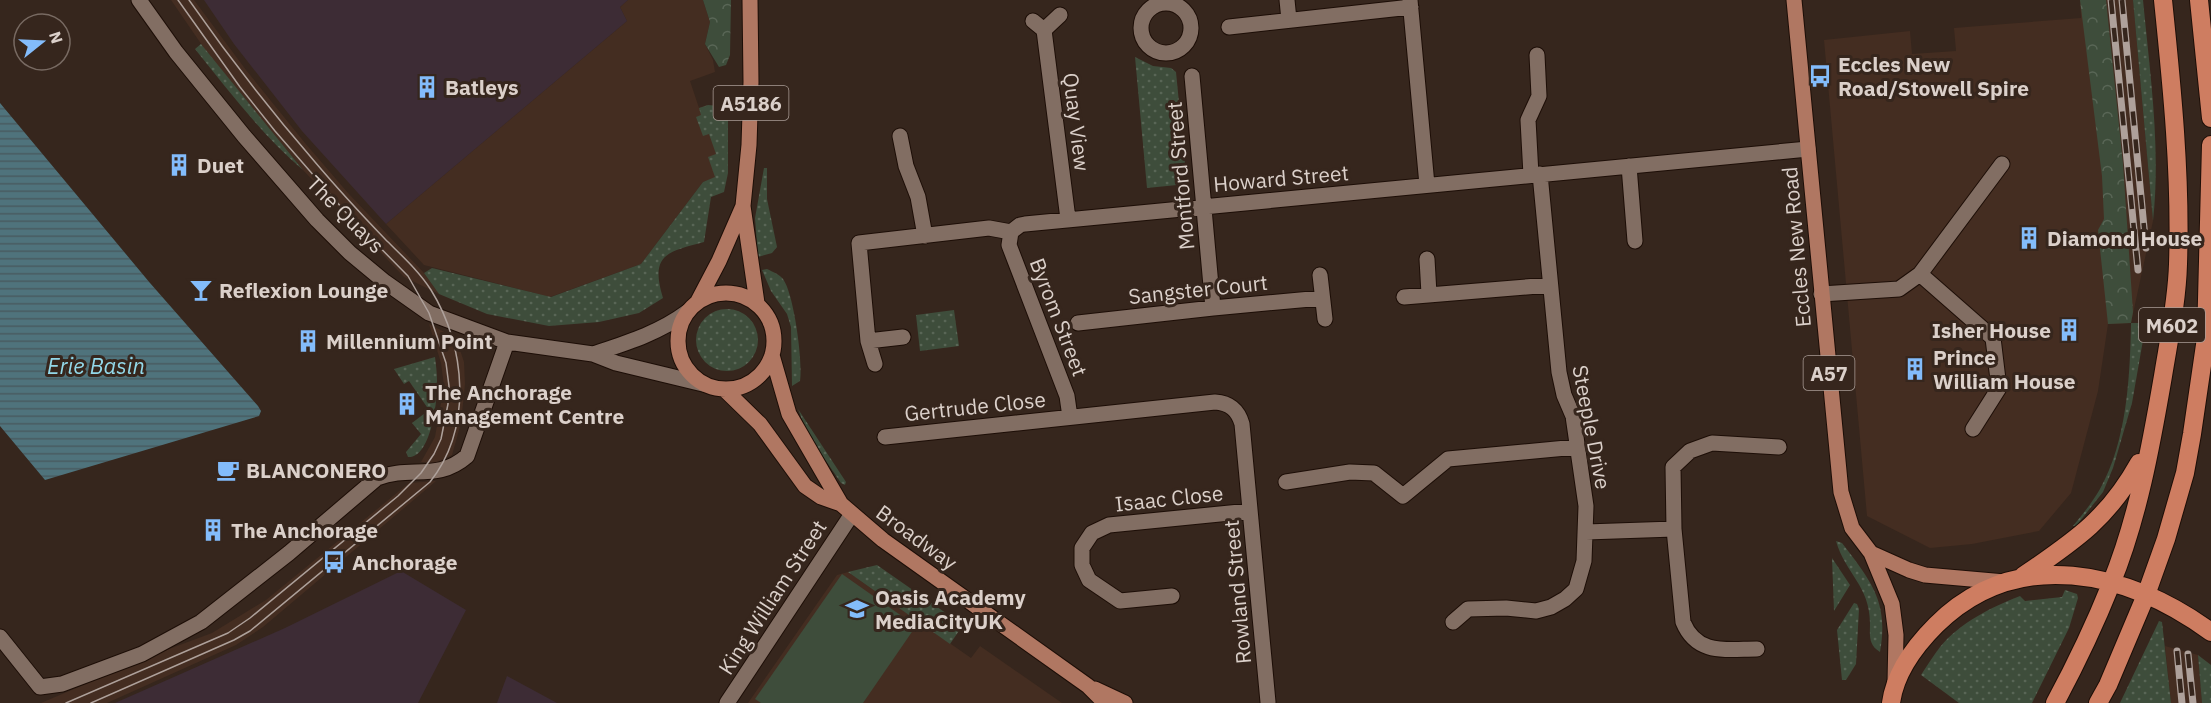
<svg xmlns="http://www.w3.org/2000/svg" width="2211" height="703" font-family="'IBM Plex Sans',sans-serif">
<style>
.built{fill:#442d21}
.industrial{fill:#3d2c35}
.grass{fill:url(#grass-dots)}
.forest{fill:url(#forest-crowns)}
.park{fill:#3e4d3b}
.water{fill:url(#water-rules)}
.lines{fill:none;stroke-linecap:round;stroke-linejoin:round}
.street-casing{stroke:#1d0e07;stroke-width:17}
.primary-casing{stroke:#1d0e07;stroke-width:17}
.highway-casing{stroke:#1d0e07;stroke-width:20}
.street{stroke:#826e63;stroke-width:15}
.primary{stroke:#b07762;stroke-width:15}
.highway{stroke:#ce7d61;stroke-width:18}
.tram{stroke:#aea19b;stroke-width:1.5}
.rail-casing{stroke:#aea19b;stroke-width:7}
.rail{stroke:#36261d;stroke-width:4.5;stroke-dasharray:14;stroke-linecap:butt}
.labels{text-anchor:middle;dominant-baseline:central;stroke-width:6;stroke-linejoin:round;paint-order:stroke}
.shield{fill:#36261d;stroke:#aa9d96;stroke-width:1.5}
.shield-label{font-size:20px;font-weight:bold;fill:#dbd0ca}
.poi-label{font-size:21px;font-weight:bold;fill:#dbd0ca;stroke:#36261d;text-anchor:start}
.street-label{font-size:21px;fill:#dbd0ca;stroke:#36261d}
.water-label{font-size:22px;font-style:italic;fill:#93d8e9;stroke:#36261d}
</style>
<defs>
<pattern id="grass-dots" width="8" height="8" patternUnits="userSpaceOnUse" patternTransform="scale(1.5)"><rect width="8" height="8" fill="#3e4d3b"/><path d="M2 2h.1M6 6h.1" fill="none" stroke="#596656" stroke-width="1.8" stroke-linecap="round"/></pattern>
<pattern id="forest-crowns" width="20" height="18" patternUnits="userSpaceOnUse" patternTransform="scale(1.5)"><rect width="20" height="18" fill="#3e4d3b"/><path d="M2 6a3 3 0 1 1 6 0M12 15a3 3 0 1 1 6 0" fill="none" stroke="#596656"/></pattern>
<pattern id="water-rules" width="6" height="5" patternUnits="userSpaceOnUse" patternTransform="scale(1.5)"><rect width="6" height="5" fill="#4f737c"/><path d="M0 2.5h6" fill="none" stroke="#495b60"/></pattern>
</defs>
<rect width="100%" height="100%" fill="#36261d"/>
<path class="built" d="M171,0h23l52,70 59,73 43,50 76,80 15,21 -35,-17 -101,-107 -97,-119z
M628,0h75l7,22 -5,22 8,16 2,12 -25,9 9,27 9,-3 10,1 10,13v54l-25,9 -62,82 -91,33 -126,-32 -38,-41 241,-203 -7,-14z
M2080,0h53l20,221 -22,102 -23,1 -10,67 -27,102 -32,38 -67,13 -42,4 -63,-32 -43,-476 86,-9 2,23 44,-3 -2,-23 127,-10z
M429,324l27,14 8,24 1,22 -4,39 -9,32 -17,8 -14,-1 14,-25 9,-51 -3,-23z
M436,481l-173,146 -27,18 -129,58h-66l120,-51 51,-19 54,-33 143,-117z
M848,572l123,86 9,-12 82,57h-314l89,-128z
M2165,646l33,9 4,48h-31z"/>
<path class="industrial" d="M204,0h424l-8,7 7,14 -241,203 -84,-93 -68,-87z
M401,571l65,39 -48,93h-303l170,-75z
M507,676l50,27h-60z"/>
<path class="grass" d="M2133,0h10c7,74 18,147 10,221z
M201,44l102,126c-41,-35 -74,-79 -108,-121z
M1135,57l18,9 18,2 5,4 11,112 -40,4z
M708,105l10,1 10,13v54l-4,19 -13,5 -7,45c-38,10 -54,13 -41,56l-24,15 -40,9 -50,4 -62,-12 -48,-20 -15,-21 8,-5 119,29 90,-33 62,-82 12,-5 -7,-20 8,-3 -7,-20 -6,2 -7,-19 5,-2 -2,-7z
M764,168h3v31l10,48 -5,6 -14,4 -3,-39z
M767,269c6,3 12,5 16,10 11,15 20,83 17,102l-8,5 -1,-59 -4,-13 -16,-23 -9,-21z
M696 340a31 31 0 1 1 62 0a31 31 0 1 1-62 0Z
M954,310l5,36 -39,5 -4,-36z
M2131,323h15l-14,80 -19,65 -10,24 -27,34h-3c9,-11 19,-23 27,-37 27,-48 30,-112 31,-166z
M435,357c1,8 2,16 2,24 1,18 -6,78 -29,76l-2,-5 15,-18 -9,-11 17,-13 -20,-29 -5,3 -10,-15z
M798,409l48,73 -1,3 -4,-2c-16,-24 -34,-47 -43,-74z
M1836,541l6,2c29,38 47,59 38,109 -12,-7 -10,-17 -10,-29 0,-37 -25,-50 -34,-82z
M1832,558l18,27 -16,26z
M877,565l86,60 -13,19 -102,-72z
M2065,590l12,4 1,4 -9,30 -37,75h-73l-38,-28c6,-9 12,-19 19,-28 21,-25 50,-39 80,-51l5,5 37,-4z
M1854,603l3,1 2,5 -3,55 -10,16h-4l-5,-50z
M2159,621l3,1 9,81h-51z
M2198,655l13,10v38h-9z"/>
<path class="forest" d="M703,0h28l-1,55 -4,10 -7,2 -14,-23 5,-22z
M2080,0h26l17,164 10,148 -2,11 -23,1 -10,-94 6,-11 -2,-43z"/>
<path class="park" d="M842,574l74,52 -53,77h-102l-6,-4z"/>
<path class="water" d="M0,103l150,180 108,123 3,5 -2,5 -214,64 -45,-54z"/>
<g class="lines">
<g class="street-casing">
<path id="street" d="M139,0l37,52 68,84 73,84 33,33 35,29 44,31 78,29 86,12 23,9 87,21
M1287,0l2,20
M1410,0l17,185
M1141 28a25 25 0 1 1 50 0a25 25 0 1 1-50 0Z
M1033,21l11,9 16,-15
M1229,27l182,-20
M1044,30l24,189
M1192,76l21,232
M900,136l6,30 12,31 7,39
M1629,166l6,75
M1531,175l-3,-55 11,-24 -2,-41
M1011,232l9,-7 5,-1 783,-75
M1011,232l-2,13 58,151 3,21
M1427,259l2,35
M1920,274l82,-110
M1320,275l5,44
M1821,294l78,-5 21,-15 73,64 6,50 -26,41
M1404,297l146,-12
M1078,323l135,-15 109,-10
M868,341l35,-4
M593,354c33,-11 66,-21 94,-42
M875,364l-7,-23 -9,-98 130,-15 22,4
M885,437l330,-35c15,1 23,8 27,22l26,278
M1286,482l64,-10 24,1 29,23 45,-37 129,-12
M1586,532l88,-3
M1172,596l-52,5 -31,-21 -7,-15v-17l10,-15 17,-8 141,-14
M1453,622l15,-13 38,-1 30,3 15,-4 14,-8 11,-10 8,-28 2,-55 -13,-90 -9,-21 -5,-23 -19,-198
M0,637l40,50 22,-3 80,-30 59,-32 88,-69 88,-75c34,-13 60,4 90,-22l40,-114
M1757,649c-30,0 -60,7 -74,-27l-9,-93 -1,-62 17,-16 22,-8 67,4
M727,703l125,-189"/>
</g>
<g class="primary-casing">
<path id="primary" d="M750,0l1,82 -2,63 -6,61 14,97
M1794,0l47,492 11,36 19,25 21,51 4,31 -1,47
M678 341a48 48 0 1 1 96 0a48 48 0 1 1-96 0Z
M698,301l21,-40 24,-55
M772,355l17,59 52,90 42,36 205,146 17,17
M724,389l36,35 45,62 16,11 20,7
M1871,553l38,17 16,5 80,7
M1095,689l30,14"/>
</g>
<g class="highway-casing">
<path id="highway" d="M2199,0l12,118
M2023,576c51,-35 85,-57 116,-113
M1891,703c4,-30 24,-57 45,-78 81,-80 191,-54 275,7
M2055,703c21,-39 40,-79 56,-119 27,-66 40,-138 52,-208 6,-37 14,-75 15,-112 3,-88 -6,-177 -15,-264
M2098,703l10,-18 38,-90 20,-56 19,-66 7,-39 14,-96 5,-193"/>
</g>
<use href="#street" class="street"/>
<use href="#primary" class="primary"/>
<use href="#highway" class="highway"/>
<path class="tram" d="M66,703l162,-70 22,-15 148,-122 23,-23 13,-19 7,-15 7,-35 1,-18 -3,-23 -17,-50 -21,-37 -59,-60 -74,-85 -35,-44 -62,-87
M91,703l143,-63 16,-9 180,-149c43,-54 36,-136 1,-192 -12,-19 -30,-35 -46,-51 -24,-25 -48,-51 -70,-77 -45,-52 -87,-106 -126,-162"/>
<g class="rail-casing">
<path id="rail" d="M2111,0l27,270
M2122,0l24,248
M2177,651l5,52
M2188,654l5,49"/>
</g>
<use href="#rail" class="rail"/>
</g>
<defs>
<g id="bus-bare" transform="scale(1.8)"><path d="M-5-6H5V4H4V6H2V4H-2V6H-4V4H-5ZM-3.5-4V0h7V-4ZM-3.5 1.2v1.5H-2V1.2ZM2 1.2v1.5H3.5V1.2Z" fill="#83bcfb" stroke="#36261d" stroke-width="2.5" paint-order="stroke"/></g>
<g id="building-bare" transform="scale(1.8)"><path d="M-4-6H4V6H1V3H-1V6H-4ZM-2.5-4.3h1.7v1.8h-1.7ZM.8-4.3h1.7v1.8H.8ZM-2.5-1h1.7V.8h-1.7ZM.8-1h1.7V.8H.8Z" fill="#83bcfb" stroke="#36261d" stroke-width="2.5" paint-order="stroke"/></g>
<g id="bar-bare" transform="scale(1.8)"><path d="M-6-5H6L.8 .8V4.5H3.5V6h-7V4.5H-.8V.8Z" fill="#83bcfb" stroke="#36261d" stroke-width="2.5" paint-order="stroke"/></g>
<g id="cafe-bare" transform="scale(1.8)"><path d="M-5.5-4.5H6V0H3Q3 3.5 0 3.5H-2.5Q-5.5 3.5-5.5 0ZM3-3.2v2h1.7v-2ZM-6 4.5H4V6H-6Z" fill="#83bcfb" stroke="#36261d" stroke-width="2.5" paint-order="stroke"/></g>
<g id="school-bare" transform="scale(1.8)"><path d="M0-5L7-2L0 1L-7-2ZM-4 1L0 2.5L4 1V4Q0 6-4 4Z" fill="#83bcfb" stroke="#36261d" stroke-width="2.5" paint-order="stroke"/></g>
</defs>
<g fill-rule="evenodd">
<use href="#bus-bare" x="1820" y="76"/>
<use href="#building-bare" x="427" y="87"/>
<use href="#building-bare" x="179" y="165"/>
<use href="#building-bare" x="2029" y="238"/>
<use href="#bar-bare" x="201" y="290"/>
<use href="#building-bare" x="2069" y="330"/>
<use href="#building-bare" x="308" y="341"/>
<use href="#building-bare" x="1915" y="369"/>
<use href="#building-bare" x="407" y="404"/>
<use href="#cafe-bare" x="228" y="470"/>
<use href="#building-bare" x="213" y="530"/>
<use href="#bus-bare" x="334" y="562"/>
<use href="#school-bare" x="857" y="609"/>
</g>
<g class="labels">
<g class="shield">
<rect x="713.5" y="86" width="75" height="34" rx="4.5"/>
<rect x="2139" y="308" width="66" height="34" rx="4.5"/>
<rect x="1803.5" y="356" width="51" height="34" rx="4.5"/>
</g>
<g class="shield-label">
<text x="751" y="103">A5186</text>
<text x="2172" y="325">M602</text>
<text x="1829" y="373">A57</text>
</g>
<g class="poi-label">
<text x="1838" y="64">Eccles New<tspan x="1838" dy="24">Road/Stowell Spire</tspan></text>
<text x="445" y="87">Batleys</text>
<text x="197" y="165">Duet</text>
<text x="2047" y="238">Diamond House</text>
<text x="219" y="290">Reflexion Lounge</text>
<text x="2051" y="330" text-anchor="end">Isher House</text>
<text x="326" y="341">Millennium Point</text>
<text x="1933" y="357">Prince<tspan x="1933" dy="24">William House</tspan></text>
<text x="425" y="392">The Anchorage<tspan x="425" dy="24">Management Centre</tspan></text>
<text x="246" y="470">BLANCONERO</text>
<text x="231" y="530">The Anchorage</text>
<text x="352" y="562">Anchorage</text>
<text x="875" y="597">Oasis Academy<tspan x="875" dy="24">MediaCityUK</tspan></text>
</g>
<g class="street-label">
<text transform="translate(1077 122) rotate(83)">Quay View</text>
<text transform="translate(1180 176) rotate(-95)">Montford Street</text>
<text transform="translate(1281 178) rotate(-5)">Howard Street</text>
<text transform="translate(346 214) rotate(45)">The Quays</text>
<text transform="translate(1796 247) rotate(-95)">Eccles New Road</text>
<text transform="translate(1198 289) rotate(-6)">Sangster Court</text>
<text transform="translate(1059 317) rotate(69)">Byrom Street</text>
<text transform="translate(975 406) rotate(-6)">Gertrude Close</text>
<text transform="translate(1592 427) rotate(79)">Steeple Drive</text>
<text transform="translate(1169 498) rotate(-6)">Isaac Close</text>
<text transform="translate(917 537) rotate(36)">Broadway</text>
<text transform="translate(1237 592) rotate(-95)">Rowland Street</text>
<text transform="translate(772 597) rotate(-57)">King William Street</text>
</g>
<g class="water-label">
<text x="96" y="365">Erie Basin</text>
</g>
</g>
<g transform="translate(42 42) rotate(72)"><circle r="28" fill="#36261d" stroke="#786a62" stroke-width="1.5"/>
<path d="M0-4.5L10 22L0 15L-10 22Z" fill="#83bcfb"/>
<text y="-9" font-size="16" font-weight="bold" text-anchor="middle" fill="#dbd0ca">N</text>
</g>
</svg>
